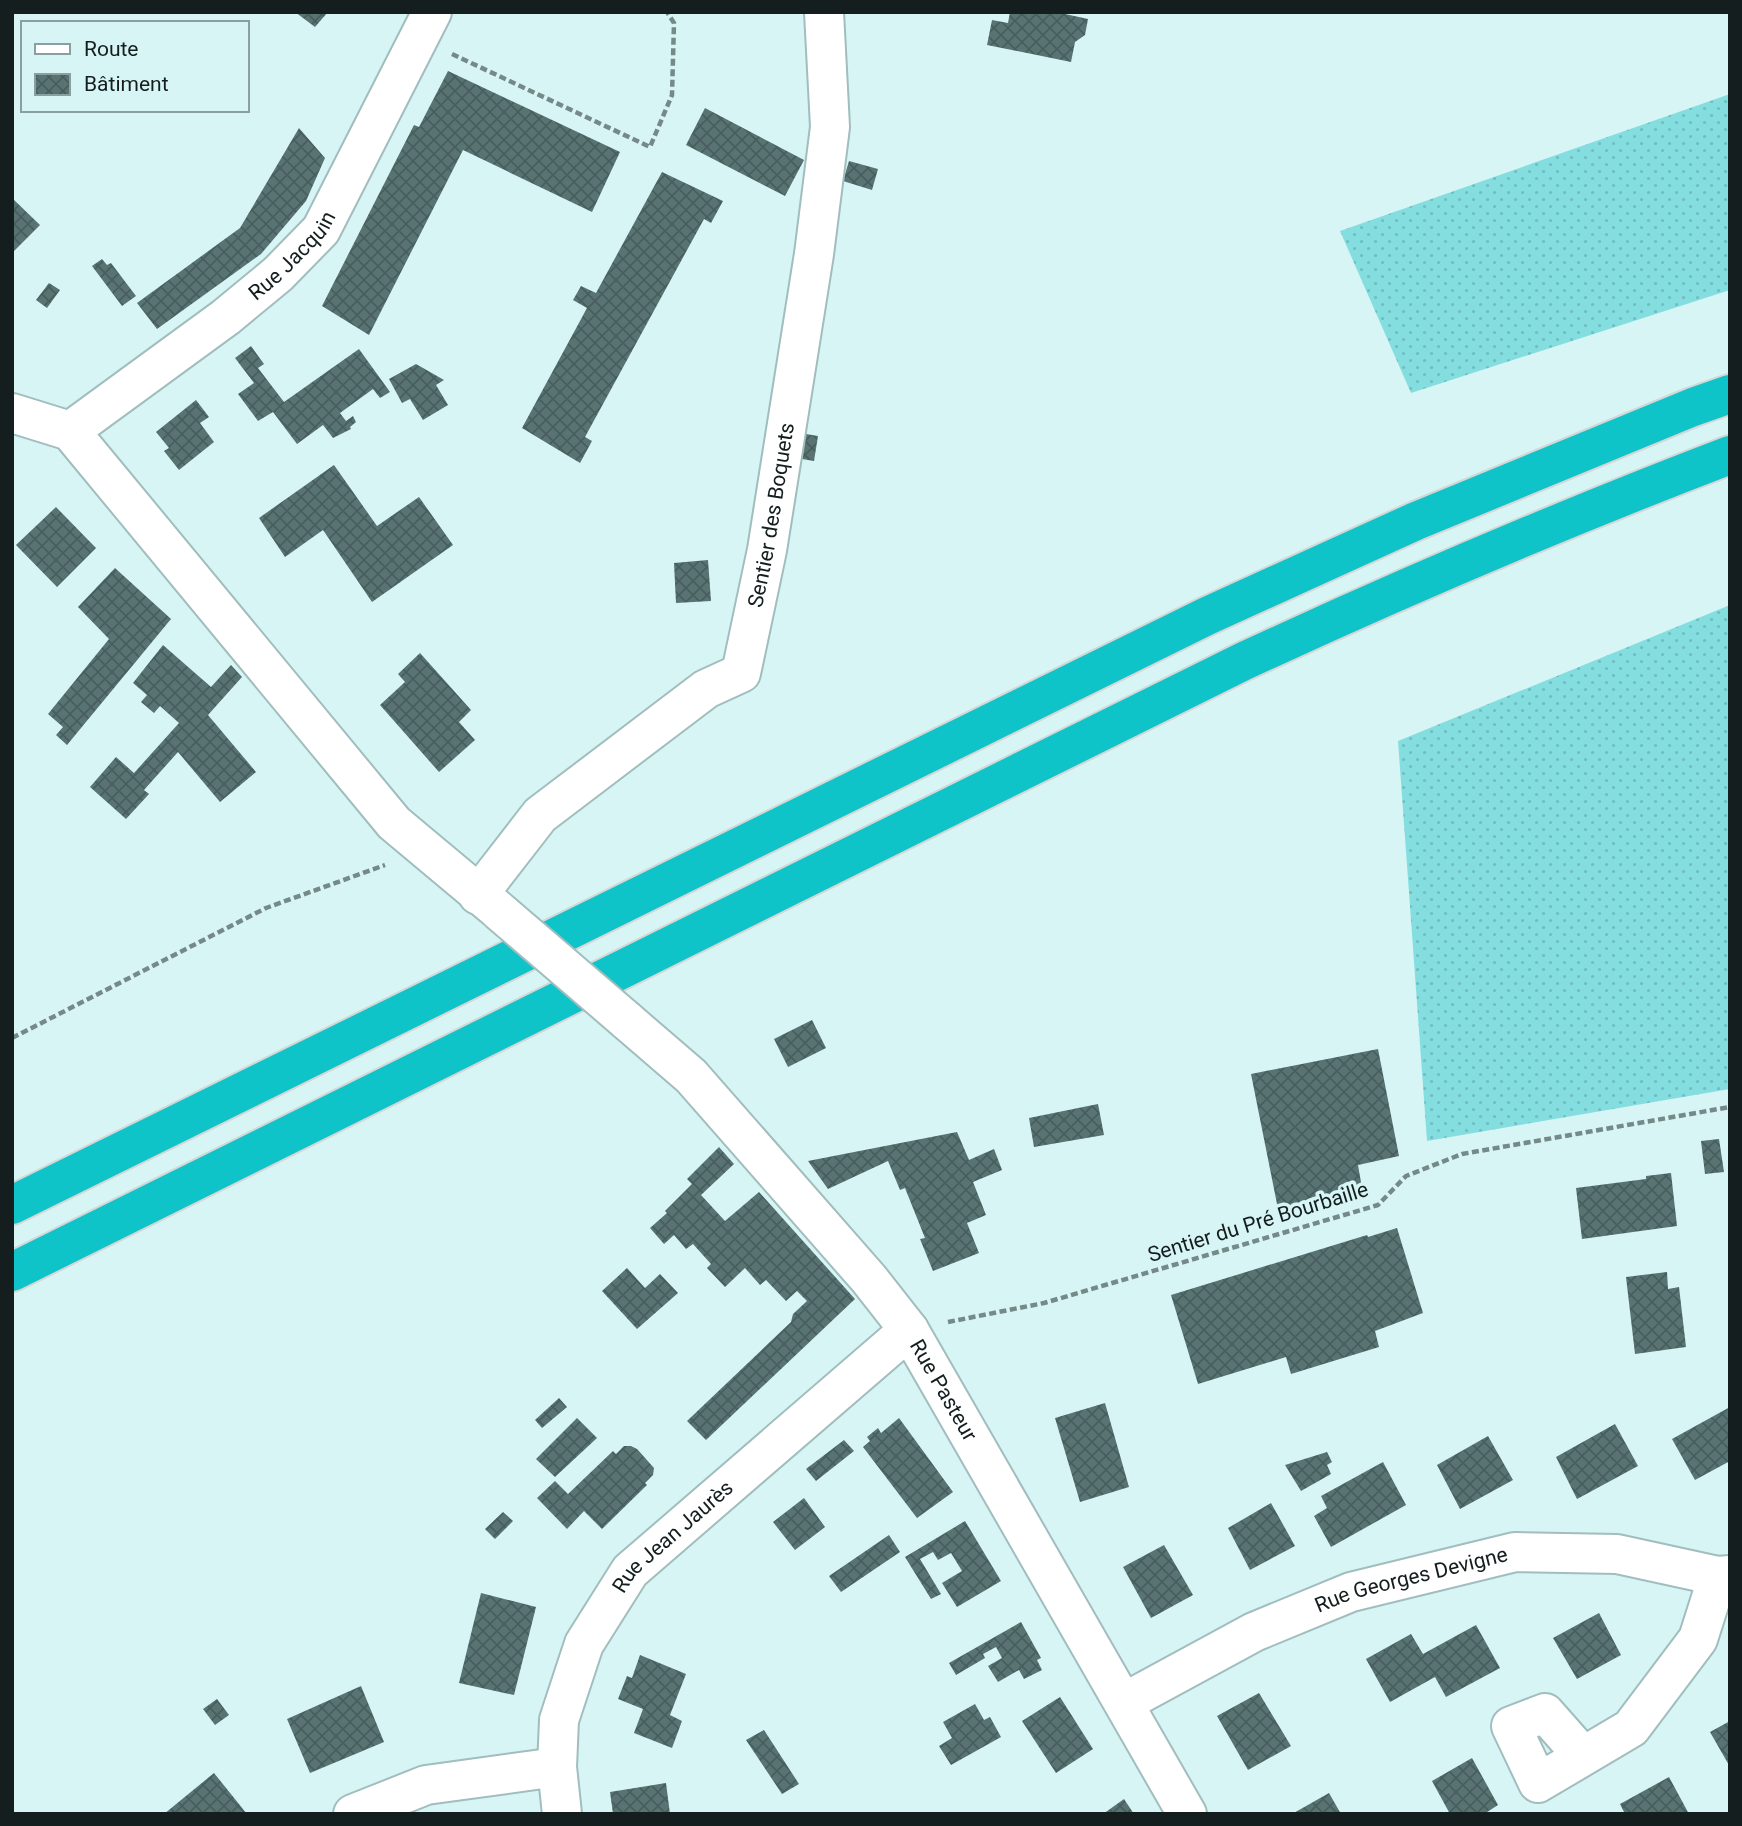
<svg xmlns="http://www.w3.org/2000/svg" width="1742" height="1826" font-family="Roboto,sans-serif">
<style>
.grass{fill:url(#grass-dots)}
.building{fill:url(#building-cross-hatch)}
.lines{fill:none;stroke-linecap:round;stroke-linejoin:round}
.minor-casing{stroke:#a1bdbe;stroke-width:42}
.highway-casing{stroke:#d5d6d6;stroke-width:42}
.path{stroke:#768989;stroke-width:4.5;stroke-dasharray:7 3.5;stroke-linecap:butt}
.minor{stroke:#fff;stroke-width:38}
.highway{stroke:#0ec4c8;stroke-width:38}
.minor-bridge-casing{stroke:#a1bdbe;stroke-width:42;stroke-linecap:butt}
.minor-bridge{stroke:#fff;stroke-width:38}
.labels{text-anchor:middle;dominant-baseline:central;stroke-width:7;stroke-linejoin:round;paint-order:stroke}
.street-label{font-size:21px;fill:#141e1e;stroke:#d8f5f5}
</style>
<defs>
<pattern id="grass-dots" width="8" height="8" patternUnits="userSpaceOnUse" patternTransform="scale(1.75)"><rect width="8" height="8" fill="#84dee0"/><path d="M2 2h.1M6 6h.1" fill="none" stroke="#71bec0" stroke-width="1.8" stroke-linecap="round"/></pattern>
<pattern id="building-cross-hatch" width="8" height="8" patternUnits="userSpaceOnUse" patternTransform="scale(1.75)"><rect width="8" height="8" fill="#597373"/><path d="M0 0l8 8M0 8l8-8" fill="none" stroke="#485e5e"/></pattern>
</defs>
<rect width="100%" height="100%" fill="#d8f5f5"/>
<path class="grass" d="M1730,94v196l-319,103 -71,-162z
M1730,605v484l-303,52 -29,-400z"/>
<path class="building" d="M295,12h33l-13,15z
M1010,12h46l32,7 -3,16 -10,7 -4,20 -84,-17 5,-25 16,3z
M448,71l172,81 -28,60 -129,-62 -94,185 -47,-29 92,-181 5,2z
M705,108l99,52 -19,36 -99,-51z
M299,128l26,30 -19,43 -45,53 -104,75 -20,-26 103,-75z
M849,161l29,8 -6,21 -29,-9z
M662,172l61,29 -12,22 -7,-4 -119,218 7,4 -12,22 -58,-35 65,-120 -14,-8 8,-14 15,7z
M12,198l28,27 -28,28z
M102,259l5,6 4,-2 25,33 -14,10 -30,-40z
M49,283l11,7 -13,18 -11,-8z
M251,346l13,18 -6,4 26,34 75,-53 31,43 -10,6 -7,-9 -33,24 6,8 7,-5 3,6 -6,5 1,2 -18,9 -10,-13 -26,19 -24,-32 -15,9 -20,-27 16,-11 -19,-25z
M416,364l28,16 -8,5 12,20 -25,15 -13,-21 -8,4 -13,-24z
M196,400l13,17 -9,6 14,19 -35,28 -15,-19 5,-3 -13,-16z
M800,433l18,3 -4,25 -18,-3z
M334,465l43,61 42,-29 34,48 -81,57 -49,-72 -38,27 -26,-39z
M56,507l40,41 -39,39 -41,-42z
M708,560l3,41 -35,2 -2,-40z
M115,568l56,51 -104,126 -11,-10 7,-8 -15,-13 61,-75 -31,-32z
M163,645l48,42 20,-22 11,12 -34,38 48,57 -36,30 -42,-50 -34,38 5,4 -23,25 -36,-32 26,-30 18,16 45,-50 -19,-17 -6,7 -13,-11 6,-7 -14,-12z
M420,653l51,57 -12,12 16,18 -36,32 -59,-67 25,-23 -7,-8z
M812,1020l14,28 -38,19 -14,-28z
M1378,1049l21,107 -41,9 4,23 -84,21 -27,-135z
M1098,1104l6,31 -70,12 -5,-29z
M957,1132l12,28 25,-11 8,21 -29,12 13,33 -19,8 12,30 -46,18 -13,-32 5,-1 -20,-50 -5,2 -12,-29 -60,28 -20,-28z
M1719,1139l5,33 -19,2 -4,-33z
M719,1147l15,17 -33,31 24,26 34,-29 96,107 -149,141 -19,-19 104,-99 2,-8 14,-13 -10,-10 -11,10 -20,-21 -6,5 -15,-17 -20,19 -18,-19 4,-4 -18,-20 -7,5 -12,-14 -10,9 -14,-16 17,-15 -2,-2 27,-27 -5,-5z
M1671,1173l6,53 -95,13 -6,-51 70,-9v-3z
M1397,1228l26,85 -48,18 4,16 -88,27 -5,-17 -88,27 -27,-89 196,-60 1,2z
M627,1268l18,20 15,-14 18,19 -41,36 -35,-38z
M1667,1272l1,17 11,-2 7,60 -51,7 -9,-77z
M559,1398l8,9 -25,21 -7,-8z
M1105,1403l24,84 -49,15 -25,-84z
M1730,1407v54l-35,19 -23,-41z
M577,1418l20,20 -42,39 -19,-18z
M899,1418l54,74 -36,26 -54,-71 7,-6 -3,-4 11,-9 3,5z
M1615,1424l23,42 -61,33 -21,-42z
M1488,1436l25,44 -53,29 -23,-44z
M844,1440l10,11 -38,30 -10,-12z
M624,1446h7l6,3 17,19 -1,7 -8,8 2,2 -45,44 -18,-18 -17,18 -30,-31 18,-17 13,13 45,-43 3,3z
M1327,1452l5,10 -5,3 4,9 -30,17 -16,-26z
M1383,1462l23,43 -75,42 -17,-31 13,-8 -6,-12z
M804,1498l21,29 -30,23 -22,-28z
M1271,1503l24,43 -45,24 -22,-42z
M503,1512l10,9 -18,18 -10,-10z
M965,1521l36,60 -44,26 -15,-24 20,-12 -11,-18 -13,7 -5,-8 -13,7 21,35 -10,5 -26,-42z
M889,1535l11,17 -59,40 -12,-16z
M1164,1545l29,50 -42,23 -28,-51z
M481,1593l55,14 -22,88 -55,-12z
M1599,1613l22,42 -44,24 -24,-41z
M1021,1622l20,36 -4,2 5,10 -18,9 -5,-9 -21,12 -10,-16 14,-8 -6,-11 -13,7 2,4 -29,17 -7,-12z
M1476,1625l24,43 -54,29 -11,-20 -45,25 -24,-43 45,-25 12,20z
M640,1655l46,19 -16,41 12,6 -10,27 -38,-15 9,-24 -25,-10 9,-23 5,2z
M361,1686l23,56 -74,31 -23,-54z
M1259,1693l32,53 -43,24 -31,-54z
M1060,1697l33,52 -37,24 -34,-52z
M217,1699l12,16 -14,10 -12,-16z
M975,1704l9,16 6,-3 11,20 -50,28 -12,-19 13,-8 -9,-16z
M1730,1721v46l-20,-35z
M764,1730l35,54 -17,10 -36,-54z
M1472,1758l26,47 -14,9h-34l-18,-33z
M214,1773l33,41h-83z
M1669,1777l20,37h-64l-5,-10z
M666,1783l4,31h-57l-3,-22z
M1329,1793l12,21h-49z
M1124,1799l10,15h-31z"/>
<g class="lines">
<g class="minor-casing">
<g id="minor">
<path d="M12,413l58,18 324,392 104,87"/>
<path id="s1" d="M70,431l156,-114 52,-43 43,-44 111,-218"/>
<path id="s2" d="M478,895l62,-80 166,-126 35,-16 26,-123 47,-296 16,-127 -6,-115"/>
<path id="s3" d="M626,1020l65,56 178,203 40,51 278,484"/>
<path id="s4" d="M1125,1702l129,-70 97,-40 164,-40 102,2 101,22"/>
<path d="M1583,1756l-38,-43 -34,13 27,57 93,-55 67,-89 20,-63 12,-1"/>
<path d="M353,1814l73,-29 131,-18"/>
<path id="s5" d="M562,1814l-5,-47 2,-47 25,-76 46,-73 279,-241"/>
</g>
</g>
<g class="highway-casing">
<path id="highway" d="M12,1205l1195,-589 209,-95 277,-114 37,-13
M12,1272l1232,-611c160,-74 321,-143 486,-206"/>
</g>
<path class="path" d="M452,54l198,93 22,-52 2,-72 -7,-11
M12,1038l254,-130 119,-43
M948,1322l96,-19 334,-98 28,-29 56,-22 268,-47"/>
<use href="#minor" class="minor"/>
<use href="#highway" class="highway"/>
<g class="minor-bridge-casing">
<path id="minor-bridge" d="M499,911l127,109"/>
</g>
<use href="#minor-bridge" class="minor-bridge"/>
</g>
<g class="labels">
<g class="street-label">
<text stroke="none"><textPath href="#s1" startOffset="284">Rue Jacquin</textPath></text>
<text stroke="none"><textPath href="#s2" startOffset="509">Sentier des Boquets</textPath></text>
<text transform="translate(1258 1222) rotate(-17)">Sentier du Pré Bourbaille</text>
<text stroke="none"><textPath href="#s3" startOffset="490">Rue Pasteur</textPath></text>
<text stroke="none"><textPath href="#s5" startOffset="315">Rue Jean Jaurès</textPath></text>
<text stroke="none"><textPath href="#s4" startOffset="313">Rue Georges Devigne</textPath></text>
</g>
</g>
<rect width="1742" height="1826" fill="none" stroke="#141e1e" stroke-width="28"/>
<rect x="21" y="21" width="228" height="91" fill="#d8f5f5" stroke="#8a9f9f" stroke-width="2"/>
<rect x="35" y="44" width="35" height="10" fill="#ffffff" stroke="#8a9f9f" stroke-width="2"/>
<text x="84" y="56" font-size="21" fill="#141e1e">Route</text>
<rect x="35" y="74" width="35" height="21" fill="url(#building-cross-hatch)" stroke="#8a9f9f" stroke-width="2"/>
<text x="84" y="91" font-size="21" fill="#141e1e">Bâtiment</text>
</svg>
